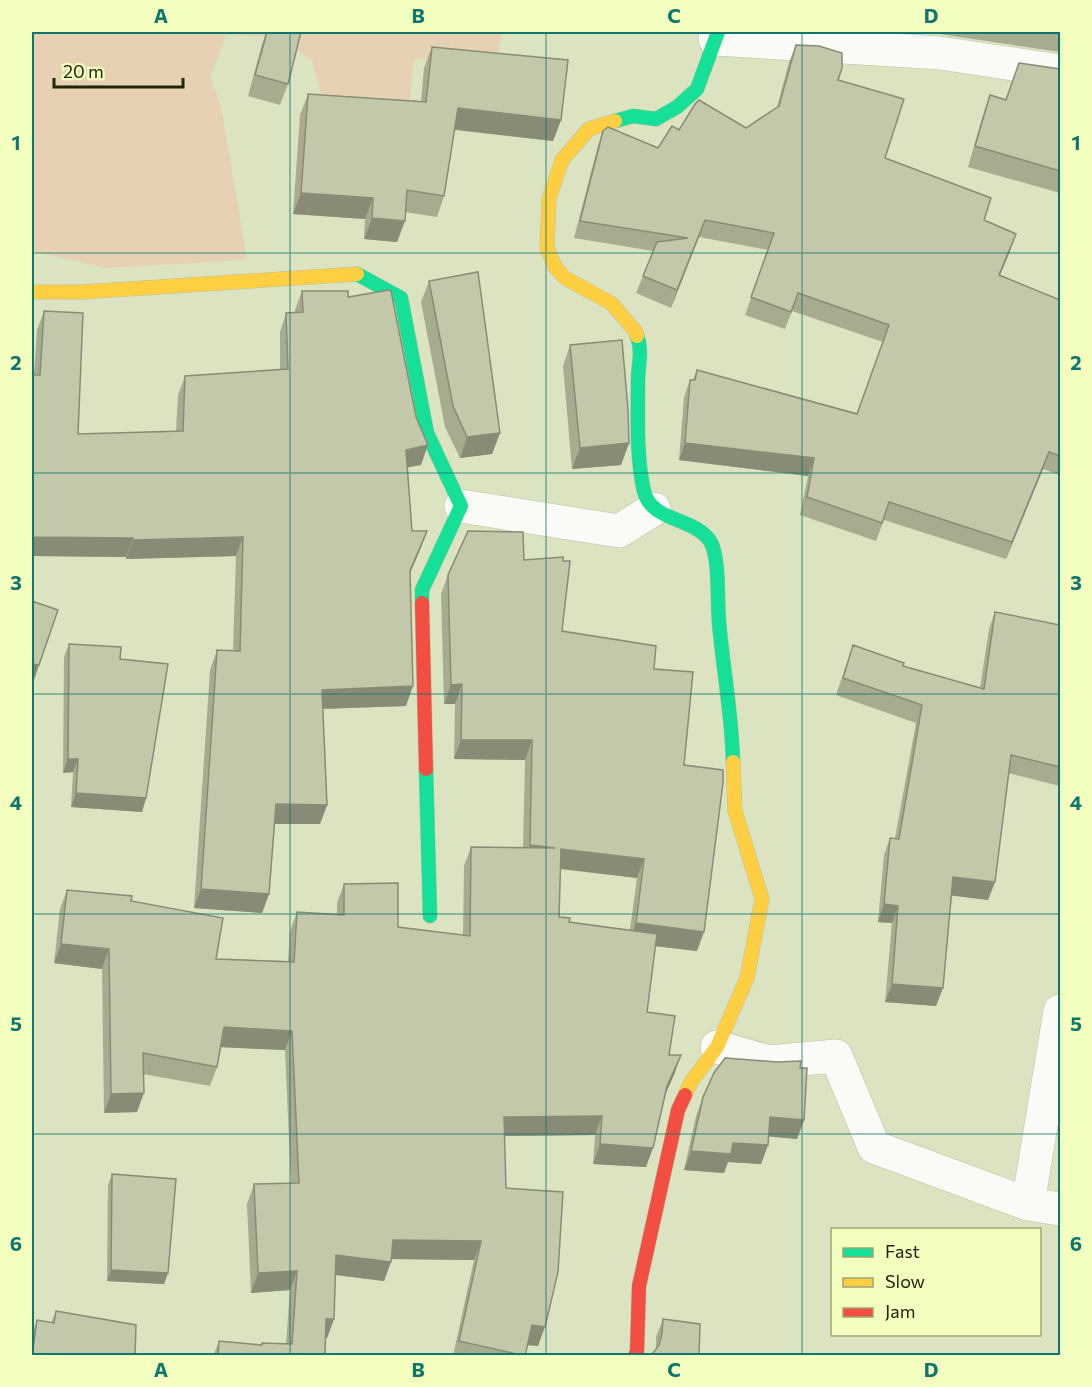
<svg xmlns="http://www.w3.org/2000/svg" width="1092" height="1387" font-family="Commissioner,sans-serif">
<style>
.green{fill:#e6d2b2}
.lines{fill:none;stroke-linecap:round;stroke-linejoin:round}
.street-casing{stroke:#bac0a4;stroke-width:34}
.fast-casing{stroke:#bac0a4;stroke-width:15}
.slow-casing{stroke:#bac0a4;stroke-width:15}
.jam-casing{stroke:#bac0a4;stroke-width:15}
.street{stroke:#fafbf6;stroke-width:33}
.fast{stroke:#16e098;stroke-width:14}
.slow{stroke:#ffcf43;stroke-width:14}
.jam{stroke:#f24e42;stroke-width:14}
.wall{fill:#a7ac91;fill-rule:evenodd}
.shaded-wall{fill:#888c76}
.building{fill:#c2c8a9;stroke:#888c76;stroke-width:1.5}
.grid{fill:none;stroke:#0f766e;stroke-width:1.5;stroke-opacity:0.55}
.neatline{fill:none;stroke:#0f766e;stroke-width:2}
.grid-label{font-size:20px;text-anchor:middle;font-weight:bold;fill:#0f766e}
</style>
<rect width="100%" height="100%" fill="#dce3c0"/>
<path class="green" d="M32,32h470l-5,25 -83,2 -5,50 -87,-9 -9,-38 -30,-24 -57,-3 -16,42 11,29 26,154 -141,8 -74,-17z"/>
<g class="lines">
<g class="street-casing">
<path id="street" d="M715,39l225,14 120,18
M461,506l158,25 35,-22
M717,1047l52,15 67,-6 38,91 154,57 32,5
M1028,1204l32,-193"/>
</g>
<g class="fast-casing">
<path id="fast" d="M615,121l18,-5 23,3 21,-12 20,-18 21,-57
M357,274l44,24 26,135 34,73 -39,84v13
M637,336c6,16 1,29 1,45 0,34 -2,77 6,110 7,31 50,26 66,50 10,15 7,61 9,81 4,47 13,93 14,140
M426,769l4,147"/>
</g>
<g class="slow-casing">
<path id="slow" d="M615,121l-26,8 -27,31 -13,39 -2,49 8,19 10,11 46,25 25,29 1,4
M32,292h50l275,-18
M685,1095l6,-13 26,-35 30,-69 15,-79 -27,-88 -2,-49"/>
</g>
<g class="jam-casing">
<path id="jam" d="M422,603l4,166
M635,1356l2,-5 2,-65 39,-176 7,-15"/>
</g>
<use href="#street" class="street"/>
<use href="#fast" class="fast"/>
<use href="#slow" class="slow"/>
<use href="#jam" class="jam"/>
</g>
<path class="wall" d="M266,32h34l-12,52 -8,21 -32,-9 14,-52z
M926,32h134v20z
M796,45l42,35 47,78 99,62 26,31 -10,24 60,25v175l-17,-6 -37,90 -122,-39 -8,21 -76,-26 8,-39 -129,-16 5,-63 6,-17h3l4,-10 160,43 26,-71 -91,-31 -7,18 -40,-14 23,-65 -69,-13 -28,71 -35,-15 17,-42 -79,-13 23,-89 6,-18 55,17 21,-18 67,-2 31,-21 12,-45z
M432,47l129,73 -8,21 -98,-11 -11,66 -7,21 -32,-5 -8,30 -33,-3 1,-20 -72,-5 7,-99 8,-21 113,7 3,-33z
M1060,69v124l-92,-26 15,-52 7,-20 16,5z
M429,281l71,152 -8,21 -32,4 -15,-31 -24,-125z
M302,291l46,6 73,168 -14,2 5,64h15l-17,42 -4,133 -83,3 4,96 -7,19h-45l-6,70 -7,19 -68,-5 16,-238 7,-20 16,1 3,-95 -110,3v-2l-94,-1v-181h2l3,-45 7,-19 34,123 98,-3 2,-36 7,-19 95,-7v-37l6,-19 9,-1v-2z
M570,345l59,98 -8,22 -49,4 -9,-103z
M524,560l38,71 92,38 30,96 13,186 -42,-5 -8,66 22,43h12l-7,20 -9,19 -19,73 -53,-3 2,-29 -91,1 2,52 32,158 -11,-1 -2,11h-72l21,-96 -83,-1 -7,22 -49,-6 -1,44 -7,19h-1l-1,18h-112l6,-15 42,4 1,-2 24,1 4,-54 -39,3 -4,-89 7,-20 37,-1 -6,-133 -64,-3 -4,20 -7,19 -67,-12 -6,38 -33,1 -2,-144 -48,-6 6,-54 7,-19 64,11 85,58 72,2 2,-30 7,-19 40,3v-12l7,-19 54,43 65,8 1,-69 7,-19 52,1 2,-88 -71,-1 1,-55h-11l-3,-110 7,-19zM560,869l77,9 -7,52 -61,-8 -10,-5z
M995,612l65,13v161l-52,-13 -13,109 -7,18 -36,-5 -16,111 -51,-4 7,-79 -14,-1 6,-67 6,-17h5l21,-115 -80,-28 17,-50 50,21 77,22 9,-59z
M69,644l51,15 26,139 -4,14 -71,-5 2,-35 -10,1 1,-116z
M800,1068l4,52 -7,19 -28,-3 -1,9 -7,19 -33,-2 -4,11 -40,-3 12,-54 7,-19z
M112,1174l56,99 -4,11 -57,-3 1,-96z
M56,1311l79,45h-103v-22l5,-14 14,3z
M663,1319l36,37 -46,-3 3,-4v-12z"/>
<path class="shaded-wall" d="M458,108l103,12 -8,21 -103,-12z
M301,193l72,5 -8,21 -72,-5z
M372,218l33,3 -8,21 -33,-3z
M705,220l-6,17 -28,71 6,-18z
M1016,234l-6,17 -17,41 6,-17z
M500,433l-8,21 -32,4 7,-21z
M629,443l-8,22 -49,4 8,-21z
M685,443l129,15 -6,18 -129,-16z
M428,445l-7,20 -22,4 7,-19z
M1049,452l-6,17 -37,90 6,-17z
M427,531l-7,19 -17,40 7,-19z
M32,537l101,1 -7,19 -94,-1z
M243,537l-7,19 -110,3 7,-19z
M32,664l7,1 -6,18h-1z
M462,684l-7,20h-11l7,-19z
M413,686l-7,20 -91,3 7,-19z
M461,740h71l-7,20 -71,-1z
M68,759h10l-5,13 -10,1z
M76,793l70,5 -4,14 -71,-5z
M276,804l51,1 -7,19h-51z
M530,845l25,3 -32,16z
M561,849l83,10 -7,19 -83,-10z
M953,877l42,5 -7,18 -41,-5z
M201,889l68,5 -7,19 -68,-5z
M884,904l14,2 -6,17 -14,-1z
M636,923l68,9 -7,19 -68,-8z
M61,944l48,5 -7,20 -48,-6z
M892,984l51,4 -7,18 -51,-4z
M224,1027l68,4 -7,19 -68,-3z
M681,1055l-7,20 -14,31 7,-20z
M144,1093l-7,19 -33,1 7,-19z
M602,1116l-7,19 -98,1 7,-19z
M770,1117l34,3 -7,19 -34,-3z
M733,1143l35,2 -7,19 -33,-2 -4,11 -40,-3 7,-19z
M600,1144l53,4 -7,19 -53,-3z
M393,1240l88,1 -7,19 -88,-1z
M336,1255l55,7 -7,19 -55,-7z
M111,1270l57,3 -4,11 -57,-3z
M297,1271l-7,19 -39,3 7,-20z
M326,1319h8l-7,19h-8z
M532,1325l13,2 -7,19 -13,-1z"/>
<path class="building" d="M267,32h34l-13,52 -33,-9z
M796,45l23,1 23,7v15l-4,12 66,19 -19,59 106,40 -7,22 32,14 -17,41 61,25v156l-11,-4 -37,90 -123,-40 -7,21 -75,-26 7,-39 -129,-15 5,-63h5l2,-10 160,44 32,-89 -91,-32 -7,19 -40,-15 23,-64 -69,-13 -28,70 -34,-14 14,-34 31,-4 -108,-17 23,-90 5,-4 50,21 14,-22 7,4 16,-26 4,-4 47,28 33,-22z
M432,47l136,13 -7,60 -103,-12 -14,88 -37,-6 -2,31 -33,-3 1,-20 -72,-5 7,-99 118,8z
M1019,63l41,6v102l-85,-25 15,-51 16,5z
M478,272l22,161 -33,4 -14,-31 -24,-125z
M389,290l2,1 25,126 12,28 -22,5 6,81h15l-17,40 3,115 -91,4 5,115 -51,-1 -7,90 -68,-5 16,-239 23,1 3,-114 -110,3v-2l-101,-1v-162h8l4,-64 39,2 -5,121 105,-3 2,-55 103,-7 -2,-56 17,-1 -1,-21h46v6z
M622,340l6,69 1,34 -49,5 -10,-103z
M468,531l55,1 1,28 39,-3v4h7l-8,70 94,15 -2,23 39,3 -9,93 39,5v13l-19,149 -68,-9 8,-64 -83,-10 -2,68 11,1 -1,4 88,12 -10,78 28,4 -6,39h12l-14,31 -14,62 -53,-4 2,-28 -98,1 2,71 57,4 -5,80 -13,55 -13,-2 -7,31 -66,-15 22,-100 -88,-1 -2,22 -55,-7 -2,64h-8l-1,37h-107l1,-15 43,4v-2l30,1 5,-73 -39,2 -4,-89 45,-1 -7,-152 -68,-4 -7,40 -74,-14 1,40 -33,1 -2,-145 -48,-5 6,-54 65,6 -1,5 92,17 -7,41 78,3 3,-50 47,3v-31l54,-1v44l72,9 1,-89 84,1 -25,-3 2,-105h-71l1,-56 -11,1 -3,-110z
M32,601l26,9 -19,55 -7,-1z
M995,612l65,13v142l-49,-12 -16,127 -42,-5 -10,111 -51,-4 6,-78 -14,-2 6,-66 9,1 23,-134 -79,-27 10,-33 51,18 -1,3 81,23z
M69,644l52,3 -1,12 48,5 -22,134 -70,-5 2,-34h-10z
M725,1058l52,4 24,-1 -1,7h7l-3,52 -34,-3 -2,28 -35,-2 -2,11 -40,-3 12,-54 11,-24z
M112,1174l64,5 -8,94 -57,-3z
M56,1311l80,14 -1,31h-103l5,-36 17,3z
M663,1319l37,5 -1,32h-53l7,-3 6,-8 3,-11z"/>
<path class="grid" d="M290,32v1324M546,32v1324M802,32v1324M32,253h1028M32,473h1028M32,694h1028M32,914h1028M32,1134h1028"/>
<rect width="1092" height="1387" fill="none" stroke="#f2ffbe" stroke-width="66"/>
<rect x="831" y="1228" width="210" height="108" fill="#f2ffbe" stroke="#9ea776" stroke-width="1.5"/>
<rect x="843" y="1248" width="30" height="9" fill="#16e098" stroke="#9ea776" stroke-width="1.5"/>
<text x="885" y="1258" font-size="18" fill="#20240b">Fast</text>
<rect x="843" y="1278" width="30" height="9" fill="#ffcf43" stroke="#9ea776" stroke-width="1.5"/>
<text x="885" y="1288" font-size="18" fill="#20240b">Slow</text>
<rect x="843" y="1308" width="30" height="9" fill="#f24e42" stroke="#9ea776" stroke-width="1.5"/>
<text x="885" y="1318" font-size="18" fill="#20240b">Jam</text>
<path d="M54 78v9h129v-9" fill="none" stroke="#20240b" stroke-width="3"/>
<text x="63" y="78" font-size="18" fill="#20240b" stroke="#f2ffbe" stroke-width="4.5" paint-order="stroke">20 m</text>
<rect x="33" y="33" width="1026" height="1321" class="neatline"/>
<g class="grid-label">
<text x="161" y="23">A</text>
<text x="418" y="23">B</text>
<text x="674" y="23">C</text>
<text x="931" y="23">D</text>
<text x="16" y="150">1</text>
<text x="1076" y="150">1</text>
<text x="16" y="370">2</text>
<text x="1076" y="370">2</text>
<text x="16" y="590">3</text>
<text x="1076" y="590">3</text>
<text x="16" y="810">4</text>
<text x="1076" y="810">4</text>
<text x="16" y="1031">5</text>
<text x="1076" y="1031">5</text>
<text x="16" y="1251">6</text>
<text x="1076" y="1251">6</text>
<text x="161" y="1377">A</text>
<text x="418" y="1377">B</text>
<text x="674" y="1377">C</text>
<text x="931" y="1377">D</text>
</g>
</svg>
